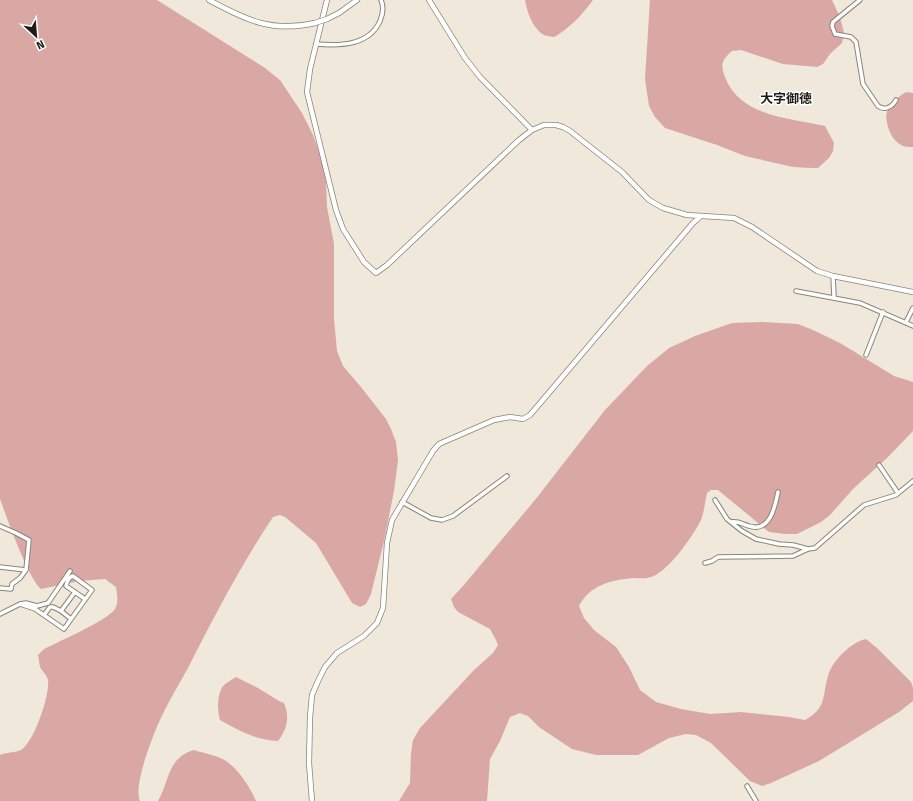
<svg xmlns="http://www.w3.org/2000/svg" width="913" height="801" font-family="'Fira Sans','Noto Sans JP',sans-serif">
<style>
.forest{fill:#d9a8a5}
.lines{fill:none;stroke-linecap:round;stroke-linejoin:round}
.minor-casing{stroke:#8b8479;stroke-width:5.5}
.tertiary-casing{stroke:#8b8479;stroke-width:6}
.minor{stroke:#fff;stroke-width:3.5}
.tertiary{stroke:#fff;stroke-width:4.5}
.tertiary-bridge-casing{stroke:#8b8479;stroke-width:6;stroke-linecap:butt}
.tertiary-bridge{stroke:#fff;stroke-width:4.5}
.labels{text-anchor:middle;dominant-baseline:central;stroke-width:3;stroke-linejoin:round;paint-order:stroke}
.quarter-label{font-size:13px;font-weight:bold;fill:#1e1c17;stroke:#fff}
</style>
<rect width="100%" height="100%" fill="#efe8db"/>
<path class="forest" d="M0,0h157l108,68 15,12 22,33 11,22 9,25 4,22 1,25 7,37v75l3,32 6,15 18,21 25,32 5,10 5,13 2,18 -4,31 -10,50 -13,53 -5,10 -6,3 -8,-4 -36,-60 -31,-26 -5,-2 -7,2c-32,48 -59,100 -85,151 -10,18 -21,36 -29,54 -7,16 -26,64 -19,79h-140v-46c6,-3 14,-2 21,-5 13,-8 29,-55 27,-70 -1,-5 -6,-9 -8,-13 -1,-4 -1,-9 -2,-12l6,-6c14,-7 64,-29 71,-40 4,-7 2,-15 1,-22l-11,-8 -26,2 -38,8c-13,-11 -34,-71 -41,-90z
M525,0h68c-11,15 -23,28 -39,37 -4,-1 -9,-1 -12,-3 -10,-8 -15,-22 -17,-34z
M650,0h182l8,17 4,16 -2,10 -12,11 -7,10 -6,3 -34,-3 -42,-14 -9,1c-10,9 -12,13 -7,26 15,40 65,41 100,49l9,17 -1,8 -4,7 -11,10h-7l-18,-1 -48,-11 -28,-11 -52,-17 -10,-11 -6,-11 -4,-27z
M906,92l7,1v54c-6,0 -10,0 -15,-4 -7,-5 -14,-22 -11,-31 3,-9 11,-15 19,-20z
M761,322l37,2 15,6 27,13 54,33 19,6v49l-26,27 -34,31 -23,26 -9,7 -24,12h-12l-16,-2 -51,-42h-7l-4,3c-2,9 -3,19 -6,27 -8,16 -33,52 -50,57 -5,2 -12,1 -18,1 -22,2 -43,7 -54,28l5,12 10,12 22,17 13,20 11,23 16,12 25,7 29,5 31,-2 48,5 16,3c22,-12 17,-23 23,-44 4,-15 23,-34 38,-37l11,9 34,34 2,6v13l-14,11 -80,49 -48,22 -9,3 -12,-5 -39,-38 -15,-8 -10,-1 -17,4 -31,17h-42l-24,-6 -33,-22 -11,-11 -8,-3 -10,4 -10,24 -10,18 -3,42h-88l11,-18 1,-30 2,-13 7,-12 54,-58 19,-17 5,-8 -2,-5 -6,-11 -32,-17 -4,-5 -3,-8 12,-13 72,-86 70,-90 42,-44 22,-18 26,-12 37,-13z
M236,677l22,11 21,13 5,2c6,14 3,26 -6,38 -22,-1 -39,-10 -58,-21 -3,-9 -3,-28 4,-35 3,-3 8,-5 12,-8z
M194,750c9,3 25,6 32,11 13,9 24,26 30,40h-98c12,-21 9,-43 36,-51z"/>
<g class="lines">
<g class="minor-casing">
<path id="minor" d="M860,0l-27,22 -1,4 3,8 16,3 5,5 7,42 15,22c7,5 14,1 18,-6
M316,44c23,2 53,2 64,-23 3,-7 4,-14 1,-21
M833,276l1,21
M796,291l64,12 53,23
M906,322l7,-14
M866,355l17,-43
M879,465l19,28
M715,500l12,19 15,12 14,8 23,5 14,1 15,4 7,-1 49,-43 32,-10 17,-14
M402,502l29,16 11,2 11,-4 54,-40
M731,522c8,-1 11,2 18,4 21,7 26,-19 29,-34
M0,526l16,7 13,7 -3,30 -6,8 -8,6 -1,5 -11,-1
M705,563l7,-2 6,-4 75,-1 15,-7
M0,567l26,3
M20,604l15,5 29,20 28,-39 -19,-14c-5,1 -6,6 -7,10l19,13
M0,614l20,-10 6,-1 11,3 11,-3 22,-32
M44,615l6,-8h3l8,4
M71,619l-10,-8 14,-19
M747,786l9,15"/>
</g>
<g class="tertiary-casing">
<path id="tertiary" d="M209,0c37,20 63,33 106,23
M327,0l-17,69 -3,23 29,118 7,19 21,33 12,11 11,-8 132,-125 13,-10 12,-5h12l7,2 7,4 52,41 27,28 14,8 24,7 47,3 18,9 65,44 16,5 80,16
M429,0l36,58 15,19 52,53
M327,19l12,-6 18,-13
M312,801l-3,-38 1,-46 2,-22 6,-14 7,-14 12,-14 27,-17 13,-13 6,-15 4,-65 5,-23 41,-69 6,-7 55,-24 16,-3 13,2 7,-4 163,-192 8,-7"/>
</g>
<use href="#minor" class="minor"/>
<use href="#tertiary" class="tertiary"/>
<g class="tertiary-bridge-casing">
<path id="tertiary-bridge" d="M315,23l12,-4"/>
</g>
<use href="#tertiary-bridge" class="tertiary-bridge"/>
</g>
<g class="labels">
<g class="quarter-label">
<text x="786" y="98">大字御徳</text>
</g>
</g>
<g transform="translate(36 36) rotate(154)" stroke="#ffffff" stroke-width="3" paint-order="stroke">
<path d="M0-3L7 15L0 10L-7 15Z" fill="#1e1c17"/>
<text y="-6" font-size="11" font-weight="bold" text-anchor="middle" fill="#1e1c17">N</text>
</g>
</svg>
